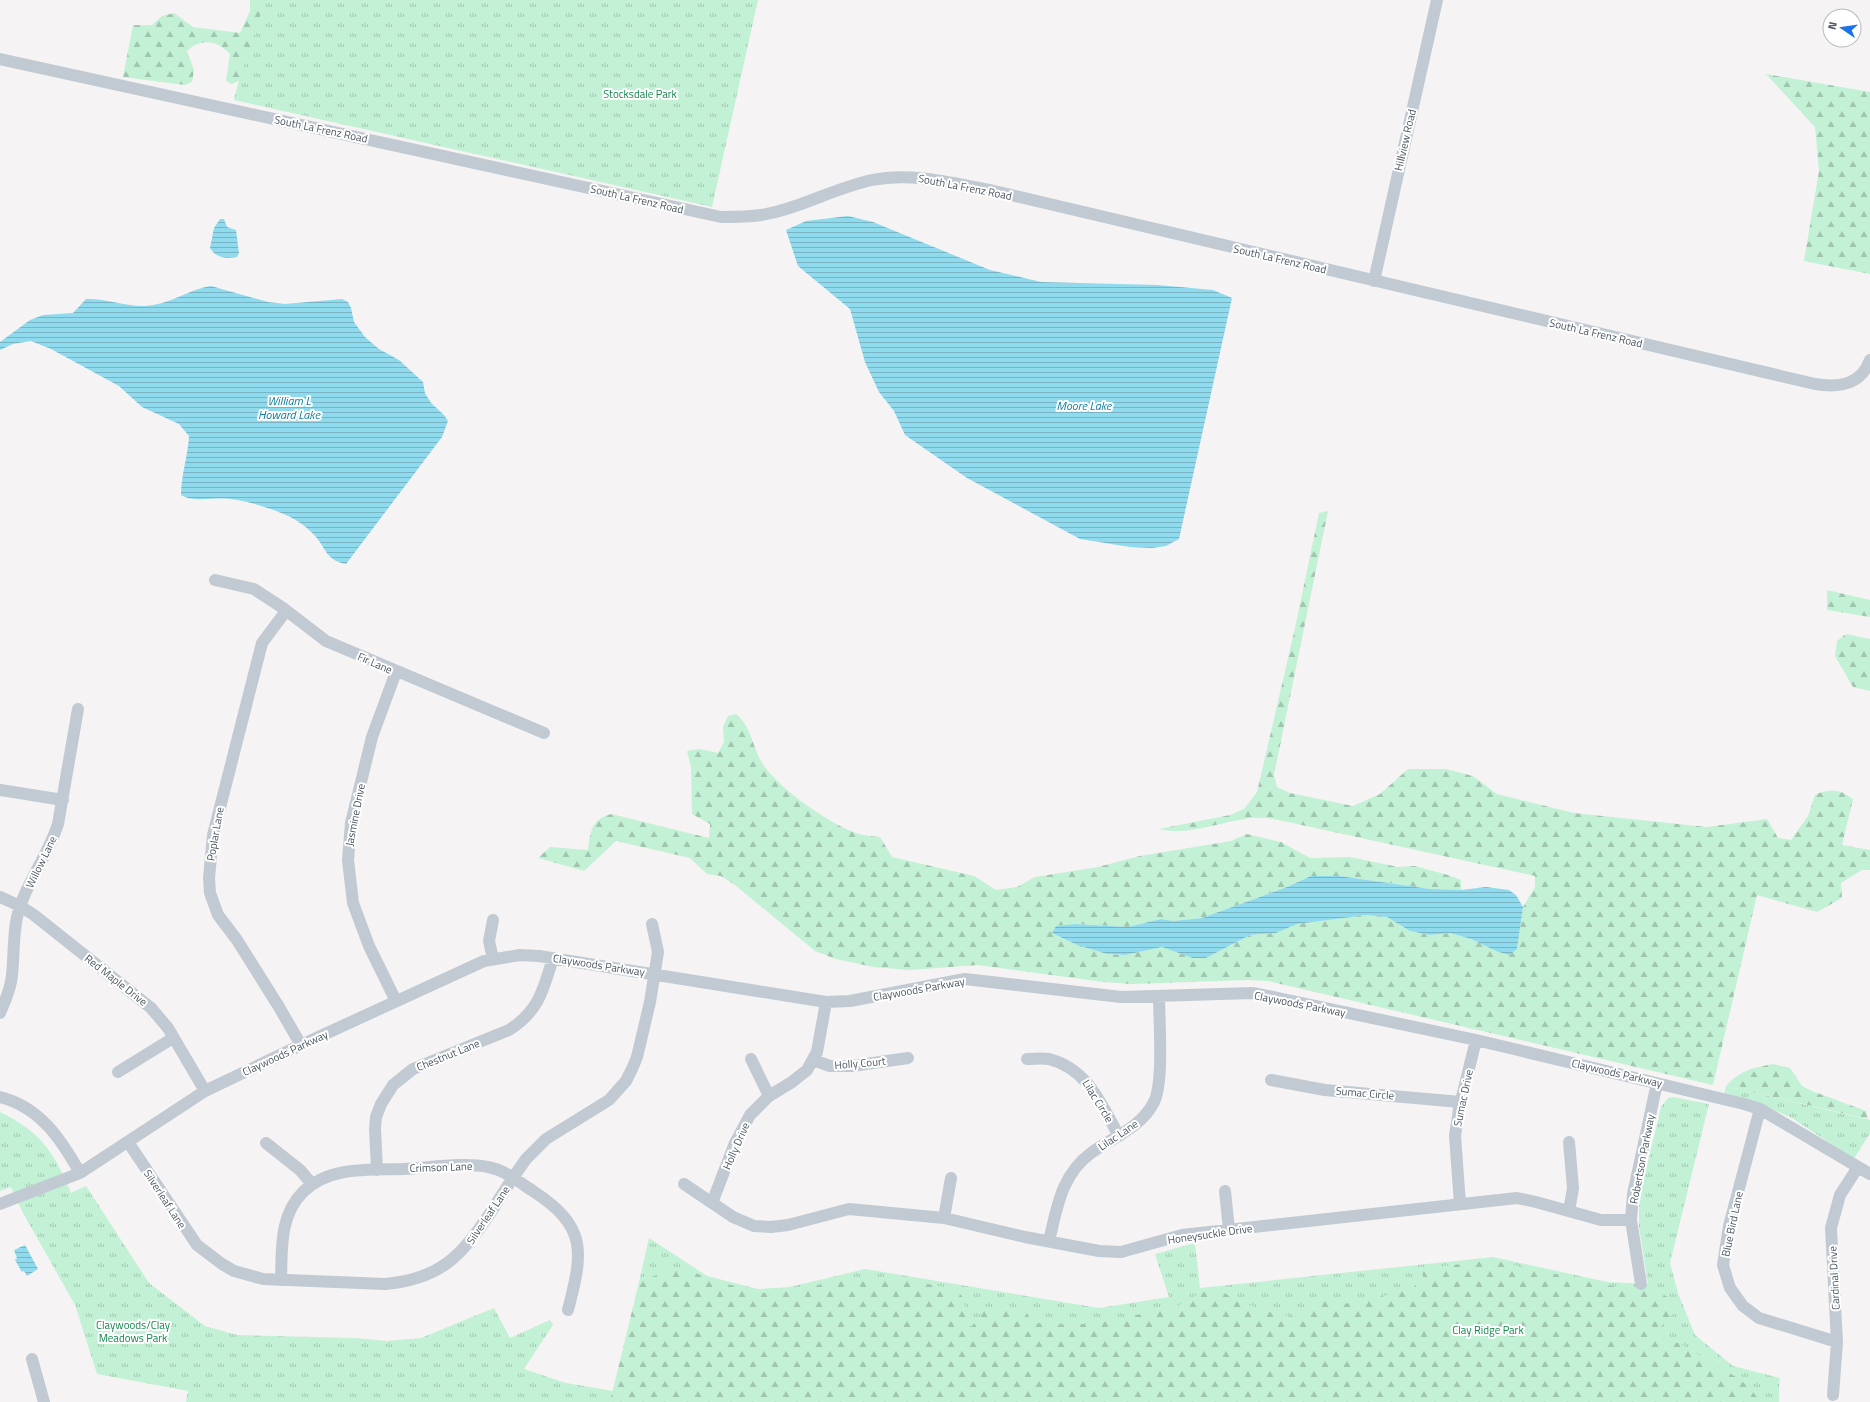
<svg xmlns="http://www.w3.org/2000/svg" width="1870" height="1402" font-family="'Titillium Web',sans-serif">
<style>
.grass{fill:url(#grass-tufts)}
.forest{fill:url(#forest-firs)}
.water{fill:url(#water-rules)}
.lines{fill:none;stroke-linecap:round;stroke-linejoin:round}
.minor{stroke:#c1cad2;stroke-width:12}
.labels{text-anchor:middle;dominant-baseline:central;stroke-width:4;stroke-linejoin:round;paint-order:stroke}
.park-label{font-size:11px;fill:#17864f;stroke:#fff}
.street-label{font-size:11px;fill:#4a5661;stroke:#fff}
.water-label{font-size:12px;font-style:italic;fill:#0c7c9b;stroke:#fff}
</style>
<defs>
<pattern id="grass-tufts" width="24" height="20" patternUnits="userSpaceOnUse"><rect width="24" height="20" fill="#c3f1d5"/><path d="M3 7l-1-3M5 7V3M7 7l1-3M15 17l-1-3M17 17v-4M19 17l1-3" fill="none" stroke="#a0c6b0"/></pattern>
<pattern id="forest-firs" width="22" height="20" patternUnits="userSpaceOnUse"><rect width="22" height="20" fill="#c3f1d5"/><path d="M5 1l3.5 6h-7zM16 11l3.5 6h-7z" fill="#a0c6b0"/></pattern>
<pattern id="water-rules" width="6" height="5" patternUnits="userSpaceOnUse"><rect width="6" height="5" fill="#90daee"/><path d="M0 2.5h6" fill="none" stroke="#78b4c4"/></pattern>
</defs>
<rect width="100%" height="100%" fill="#f5f3f3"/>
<path class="grass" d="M258,0h500l-46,207 -478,-107z
M1726,1086l144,34v13l-16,26 -62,-41 -38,-17 -30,-7z
M1673,1097l36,7 -39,159 8,30 17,42 38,31 47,12 -1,8v16h-662l-478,-120 10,-44 58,38 51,13 32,-2 75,-18 234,39 70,-11 -14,-43 40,-11 5,45 293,-31 114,25 41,2 -9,-57v-16l1,-16 21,-88 7,-9z
M0,1112c41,20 54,40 71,81l15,-7 63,97 56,43 32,9 118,3 32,3 34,-3 73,-30 16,30 40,-18 3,5 -29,44 42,14 47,8 -3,11h-424l2,-11 -91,-17 -22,-69 -53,-94 -11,-24 -11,4z"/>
<path class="forest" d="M250,0h11l-1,16 -20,64 -8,4 -6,-3 4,-27c-12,-14 -30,-16 -43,-3l7,19 -2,12 -7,3 -62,-8 10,-52h19l10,-9 12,-3 19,14 47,6 10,-22z
M1766,74l104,18v182l-66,-13 15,-90 -4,-44z
M1328,511l-54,264 3,12 13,6 63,13 27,-12 28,-25h38l27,7 24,18 77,19 133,14 60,-8 11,19 13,2 17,-24 7,-21c14,-7 25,-6 38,4l-11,46 28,5v20h-8l-21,13 1,15 -25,14 -60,-17 -44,190 -445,-104 -22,-1 -114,4 -29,-2 -125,-17 -68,5 -37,-3 -37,-8 -21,-8 -80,-66 -14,-9 -14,-2 -17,-16 -74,-17 -32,30 -46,-13 12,-11 38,3c3,-18 2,-30 23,-36l98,24 1,-14 -18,-10 -1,-47 -4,-16 13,-2 18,4 6,-11 -1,-15 5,-11 8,-2c17,14 16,36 29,53 16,23 65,57 91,66 7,3 17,3 24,4l12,20 82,19 22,14 21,-3 18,-10 63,-10 42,-11 91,-15 16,-7 34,8 29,16 40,-1 48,10 17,-1 33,9 13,5v10l-31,-1 -91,-13h-28l-24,11 -85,31 -29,3 -12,-2 -33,8 -53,-3 -19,2 -4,7 25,12 30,9 18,1 37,-8 44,11 44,-23 26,-2 21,-9 70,-9 20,2 23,14 20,4 20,-2 21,6 25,12 21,-2 6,-42 12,-20v-11l-261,-57c-10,-1 -19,-2 -29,0 -30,4 -56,17 -86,10l71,-14 14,-6 13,-17 38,-164 24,-115z
M1827,590l43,10v17l-43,-7z
M1846,634l24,5v52l-17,-4 -18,-31 2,-15z
M1773,1064l17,4 12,18 10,5 54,20 2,8 -142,-33c15,-16 26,-18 47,-22z
M1491,1260l120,26 41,3 18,9 4,15 -11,10 -7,10 6,8 17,2 62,37 13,13 6,9h-1150l29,-120 36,-14 14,2 23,10 50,13 42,-3 28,-9 40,-1 18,-3 65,12 7,7 9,31 14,-17 22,-4 15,3 13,14 35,2 26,-2 80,-16 26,-15 20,-1 10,7 32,13 30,6 30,-21 19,8 19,-3 50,-12 11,-12 -1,-8z"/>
<path class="water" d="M848,216l25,6 117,48 51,12 117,3 55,5 19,8 -53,241 -13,7 -14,2 -22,-1 -50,-8 -113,-61 -62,-43 -11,-24 -15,-19 -14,-30 -15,-53 -52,-43 -12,-36 20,-9z
M220,219h4l3,8 9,3 3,23 -2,4c-11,2 -21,1 -27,-9l4,-20z
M211,286l57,16 17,2 57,-5 6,3 3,6 3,14 11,15 14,12 20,11 24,22 2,11 6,10 13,12 4,6 -6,16 -96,127c-20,-4 -19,-14 -30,-27 -5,-6 -15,-14 -22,-18 -17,-9 -45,-18 -64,-20 -16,-2 -35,4 -49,-4 0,-20 7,-39 8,-59l-10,-12 -37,-17 -23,-21 -68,-37 -20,-8 -18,3 -13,6v-8l30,-22 13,-5 30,-2 13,-14c22,-1 44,10 67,6 20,-3 38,-16 58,-19z
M1311,876h28l91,13 31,1 25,-3 23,3 7,5 7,12 -6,42 -8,6 -13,-4 -25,-12 -21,-6 -20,2 -20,-4 -23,-14 -20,-2 -70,9 -21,9 -26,2 -44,23h-13l-31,-11 -37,8 -18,-1 -30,-9 -25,-12 4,-7 19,-2 53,3 33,-8 12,2 29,-3 85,-31z
M25,1245l13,24 -11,7 -3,-5 -2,1 -7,-12 2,-2 -3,-8z"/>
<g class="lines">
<path class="minor" d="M0,59l721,158c14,0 27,0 40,-2 38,-6 73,-27 111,-35 40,-8 79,3 118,10l825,194c24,4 46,1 55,-24
M1374,281l63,-281
M215,580l39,9 29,19 43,33 218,92
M286,611l-24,32 -49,192 -4,43 1,15 8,22 19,25 42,67 22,38
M0,790l63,10
M0,897l20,9 14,9 117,93 17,20 37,63
M493,959l-4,-18 4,-21
M396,1001l-27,-55 -16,-43 -5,-43 3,-37 21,-86 24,-65
M0,1013c5,-12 11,-24 12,-38 2,-19 1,-39 5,-58 8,-33 31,-61 41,-93l20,-115
M751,1059l18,37
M1027,1059c7,0 15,-1 22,0 39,10 52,45 70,77
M813,1060l17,6h22l56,-8
M118,1072l55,-34
M1271,1080l54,10 135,12
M0,1097c40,10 61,42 80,76
M1760,1109l-31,117 -6,39 7,23 13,18 16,12 78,24
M128,1142l69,103 25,19 12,7 29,8 122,5c56,-5 76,-28 106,-72 11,-18 23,-36 35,-53l20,-20 63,-39 17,-19 6,-12 5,-12 13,-55 8,-50 -6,-28
M266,1143l34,27 12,14
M377,1170l-2,-41 1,-12 5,-13 12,-19 20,-16 96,-39c30,-19 34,-40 44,-72
M684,1184l49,33 21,9 17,1 17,-2 61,-16 95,9 81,19 74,14 22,1 61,-17 335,-37 19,4 65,18h30
M1225,1191l4,39
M712,1203l23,-60 15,-28 19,-19 23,-14 15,-12 10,-18 9,-50
M0,1204l80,-31 125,-82 96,-46 183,-84 36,-6 19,1 287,46 24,-1 115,-22 156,18 133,-4 222,47 268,64 16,5 110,65
M1460,1204l-5,-68 4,-27 17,-69
M1569,1211l4,-23 -4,-46
M944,1218l7,-40
M1049,1241c8,-33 12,-66 42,-88 22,-16 50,-25 63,-51 10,-20 5,-81 5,-106
M281,1280c1,-30 -2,-64 22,-88 26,-26 66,-22 100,-23 25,-1 61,-7 85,-2 17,3 31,15 45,24 55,36 50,61 35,119
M1641,1284l-10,-64 2,-26 24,-111
M32,1359l12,43
M1833,1395l4,-53 -6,-114 9,-33 18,-28"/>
</g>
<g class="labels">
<g class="park-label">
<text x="640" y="94">Stocksdale Park</text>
<text x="133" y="1325">Claywoods/Clay<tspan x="133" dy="13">Meadows Park</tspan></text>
<text x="1488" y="1330">Clay Ridge Park</text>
</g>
<g class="street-label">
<text transform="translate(321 129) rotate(12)">South La Frenz Road</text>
<text transform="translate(1405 140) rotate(-77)">Hillview Road</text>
<text transform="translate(965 187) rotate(11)">South La Frenz Road</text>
<text transform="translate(637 199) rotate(13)">South La Frenz Road</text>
<text transform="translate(1280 259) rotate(13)">South La Frenz Road</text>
<text transform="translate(1596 333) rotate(13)">South La Frenz Road</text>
<text transform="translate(375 663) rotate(24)">Fir Lane</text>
<text transform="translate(355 815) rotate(-79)">Jasmine Drive</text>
<text transform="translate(215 834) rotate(-80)">Poplar Lane</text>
<text transform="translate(41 862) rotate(-64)">Willow Lane</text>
<text transform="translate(599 965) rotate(9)">Claywoods Parkway</text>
<text transform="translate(116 980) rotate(38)">Red Maple Drive</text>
<text transform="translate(919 989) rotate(-10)">Claywoods Parkway</text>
<text transform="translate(1300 1004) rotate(11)">Claywoods Parkway</text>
<text transform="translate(285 1053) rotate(-25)">Claywoods Parkway</text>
<text transform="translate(448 1055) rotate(-22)">Chestnut Lane</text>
<text transform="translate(860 1063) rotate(-5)">Holly Court</text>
<text transform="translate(1617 1073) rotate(13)">Claywoods Parkway</text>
<text transform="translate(1365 1093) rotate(5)">Sumac Circle</text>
<text transform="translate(1463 1098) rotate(-78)">Sumac Drive</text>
<text transform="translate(1098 1101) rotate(58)">Lilac Circle</text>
<text transform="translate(1118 1135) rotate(-34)">Lilac Lane</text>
<text transform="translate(736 1146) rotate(-66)">Holly Drive</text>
<text transform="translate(1642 1159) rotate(-79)">Robertson Parkway</text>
<text transform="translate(441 1167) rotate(-2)">Crimson Lane</text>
<text transform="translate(165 1199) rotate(57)">Silverleaf Lane</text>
<text transform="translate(488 1215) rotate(-56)">Silverleaf Lane</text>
<text transform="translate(1732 1224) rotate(-78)">Blue Bird Lane</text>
<text transform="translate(1210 1234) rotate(-8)">Honeysuckle Drive</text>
<text transform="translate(1834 1278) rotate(-93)">Cardinal Drive</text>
</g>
<g class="water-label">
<text x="289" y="400">William L<tspan x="289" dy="14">Howard Lake</tspan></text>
<text x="1084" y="405">Moore Lake</text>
</g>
</g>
<g transform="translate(1842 28) rotate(283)"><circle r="19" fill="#ffffff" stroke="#b7bbc0"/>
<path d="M0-3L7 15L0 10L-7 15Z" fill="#1a73e8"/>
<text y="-6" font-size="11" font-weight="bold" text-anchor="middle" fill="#4a5661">N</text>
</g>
</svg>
